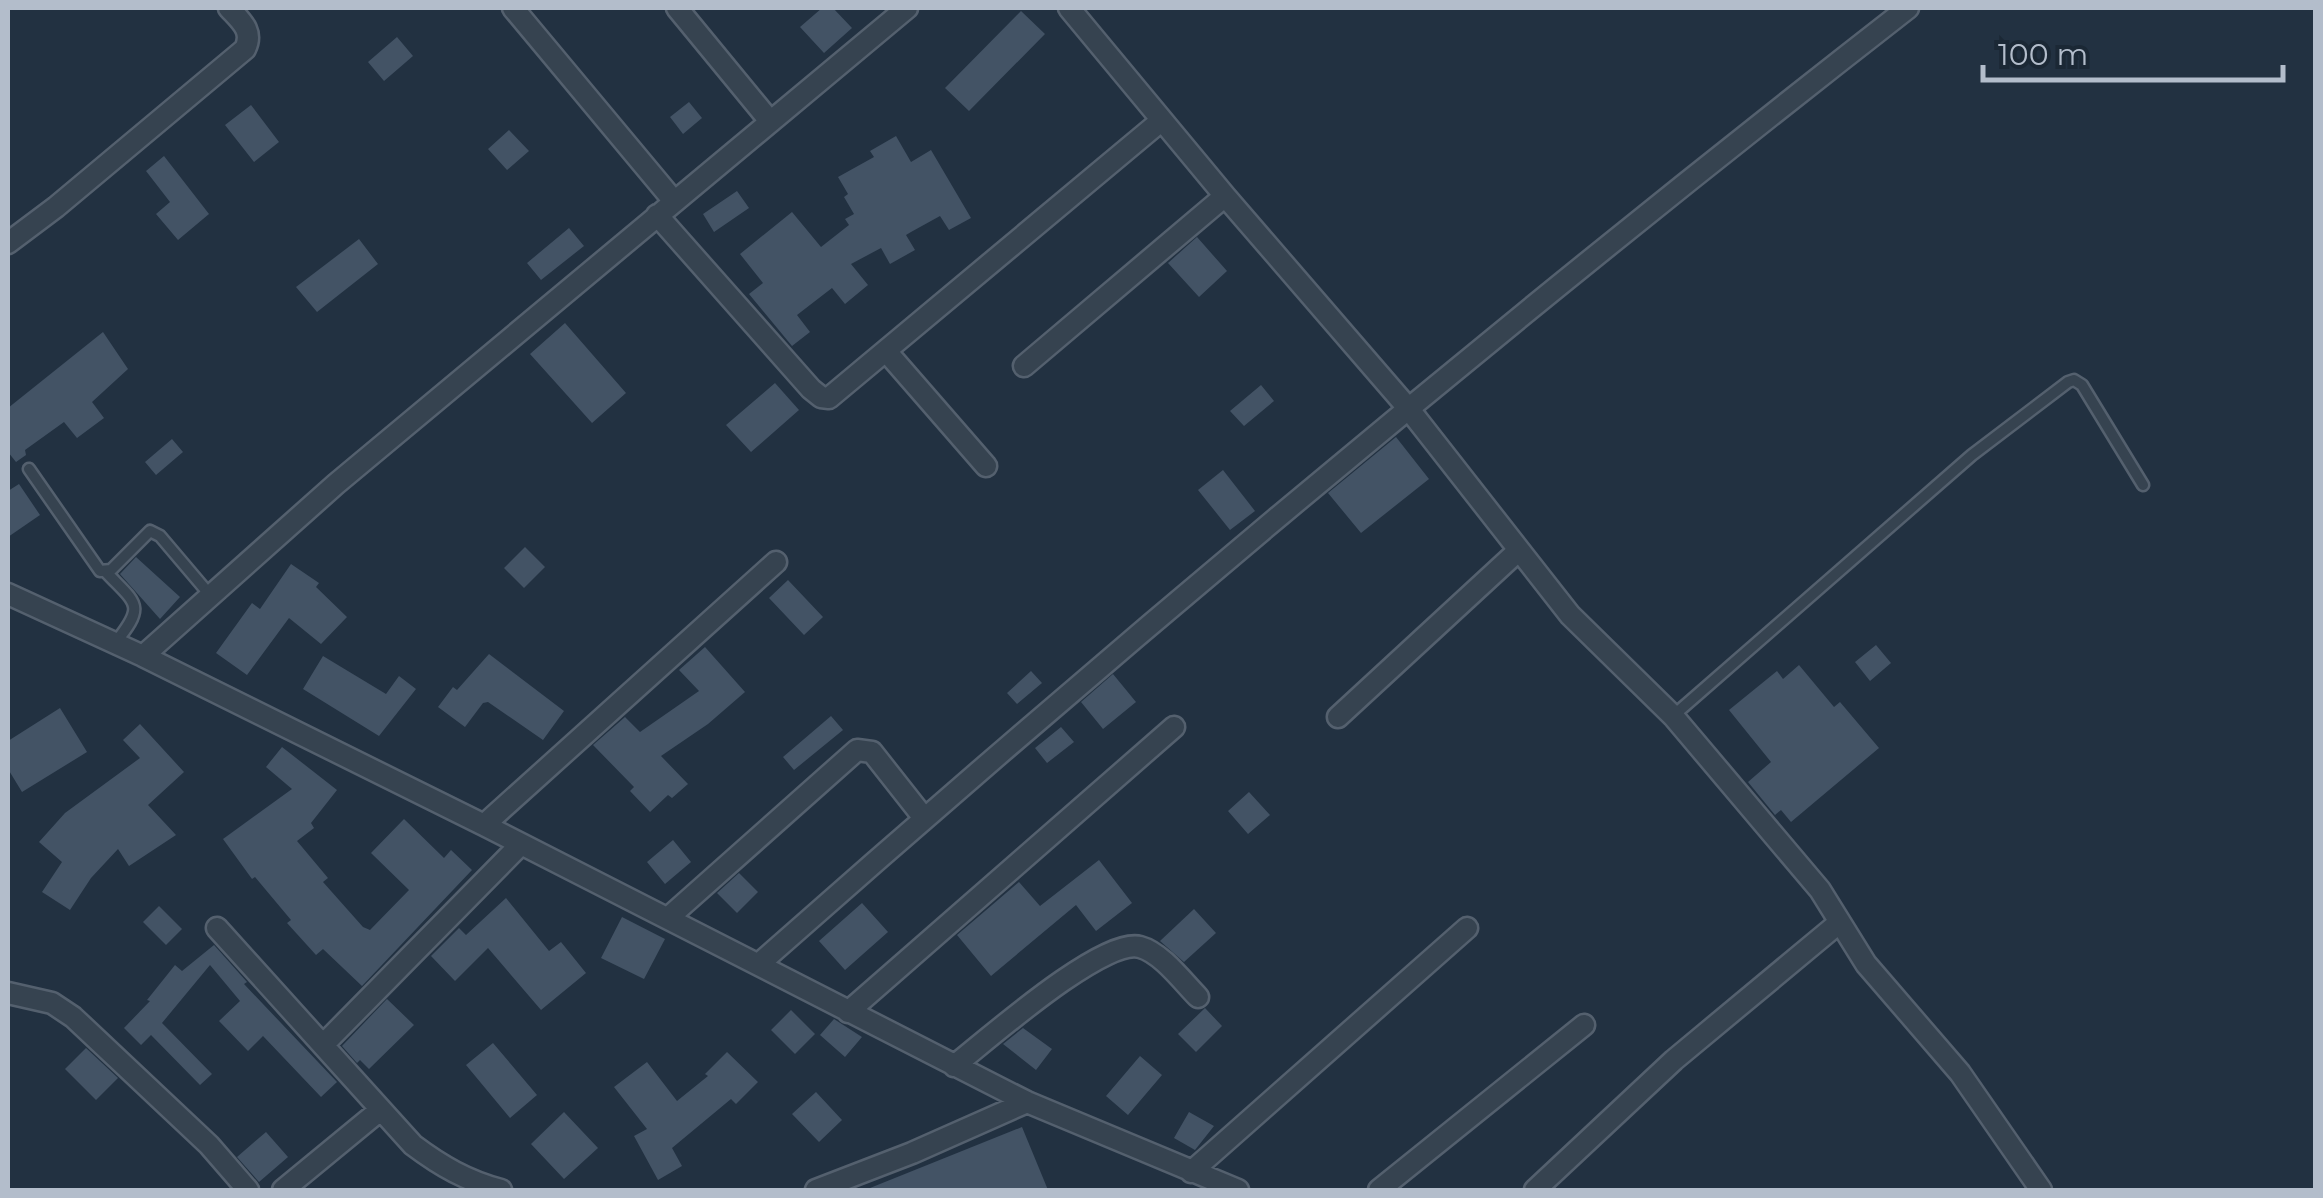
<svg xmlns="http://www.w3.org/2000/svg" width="2323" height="1198" font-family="Montserrat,sans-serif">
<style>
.building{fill:#435365}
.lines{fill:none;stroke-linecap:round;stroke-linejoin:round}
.lane-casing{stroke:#54606e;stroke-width:15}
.street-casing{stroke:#54606e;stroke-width:25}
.lane{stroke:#364350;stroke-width:10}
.street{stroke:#364350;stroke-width:20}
</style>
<rect width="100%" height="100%" fill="#223141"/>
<path class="building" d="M822,8h11l19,20 -28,25 -24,-26z
M1021,11l24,23 -76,77 -24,-23z
M397,37l16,19 -29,25 -16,-19z
M689,102l13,16 -19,16 -13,-17z
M251,105l28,37 -25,20 -29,-37z
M509,130l20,21 -22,19 -19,-21z
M896,136l15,26 20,-12 40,68 -22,12 -9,-14 -29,16 -5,3 9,15 -25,14 -9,-16 -30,16 17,21 -23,19 -13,-16 -35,27 13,17 -18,14 -43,-52 14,-11 -23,-29 52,-42 29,35 28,-22 -4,-6 9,-5 -10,-17 4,-3 -10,-17 36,-20 -4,-6z
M164,156l45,58 -31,26 -22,-26 14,-12 -24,-31z
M737,191l12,17 -35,24 -11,-18z
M569,228l15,18 -43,34 -14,-17z
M1197,237l30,34 -28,26 -31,-34z
M359,239l19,25 -61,48 -21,-25z
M565,323l61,70 -34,30 -62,-69z
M103,332l25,37 -36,33 12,16 -27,20 -13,-16 -39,28 1,5 -10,7 -8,-10v-44z
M775,383l24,27 -48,42 -25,-27z
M1261,385l13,16 -30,25 -14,-15z
M1396,437l33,42 -68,54 -33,-40z
M172,439l11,13 -27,23 -11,-13z
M1223,470l32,41 -25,19 -32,-40z
M19,484l21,31 -32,22v-46z
M525,547l20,20 -21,21 -20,-20z
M136,557l44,40 -20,22 -40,-45z
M291,564l28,19 -3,4 31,30 -26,27 -32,-26 -42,57 -31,-22 36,-50 8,6z
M788,580l35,37 -19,18 -35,-37z
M1876,645l15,18 -21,18 -15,-19z
M705,647l40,45 -37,32 -47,32 27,28 -16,14 -4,-3 -18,17 -20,-21 4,-4 -41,-42 32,-28 15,15 59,-41 -20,-21z
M489,654l75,57 -21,29 -55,-38 -5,1 -18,24 -27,-20 15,-20 4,3z
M323,656l63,38 13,-18 17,13 -37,47 -76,-47z
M1799,665l35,42 6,-5 39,46 -88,74 -10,-12 -6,5 -27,-33 23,-20 -42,-52 48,-39 6,8z
M1031,671l11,12 -25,21 -10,-11z
M1113,674l23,28 -33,27 -22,-27z
M60,708l27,44 -65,40 -14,-23v-28z
M831,716l12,14 -49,40 -11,-13z
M140,724l44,48 -36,33 28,30 -47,31 -11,-17 -27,29 -21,32 -28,-18 20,-30 -23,-20 26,-29 75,-55 -17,-18z
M1061,727l13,15 -27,21 -12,-15z
M282,747l55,43 -26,33 3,5 -17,13 31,37 -5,4 40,45 7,3 39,-40 -38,-37 33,-34 40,39 7,-8 21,20 -110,116 -39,-37 -7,6 -29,-32 4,-3 -36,-43 -3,2 -29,-40 69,-50 -26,-22z
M1249,792l21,23 -22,19 -20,-23z
M673,840l18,22 -26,22 -18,-22z
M1099,860l33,43 -36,28 -20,-26 -85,71 -34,-41 62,-53 21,24z
M739,873l19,19 -21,21 -20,-20z
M506,898l43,53 12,-9 25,31 -45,37 -53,-62 -33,33 -24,-25 28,-28 7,7z
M862,903l26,29 -43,38 -26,-29z
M159,906l23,23 -16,16 -23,-23z
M1194,909l22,24 -32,29 -24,-21z
M622,917l43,22 -21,40 -43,-21z
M214,945l33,37 -3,2 93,98 -16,15 -58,-61 -15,15 -29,-30 21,-20 -30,-36 -48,58 50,51 -12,11 -49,-50 -10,10 -17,-17 26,-27 -3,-1 28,-35 7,6z
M387,999l27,26 -45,44 -9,-9 -3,3 -15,-17z
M1205,1008l17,18 -26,26 -18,-18z
M791,1010l24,24 -20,20 -24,-24z
M834,1019l28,18 -17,20 -25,-22z
M1023,1028l29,21 -16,21 -33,-26z
M493,1043l44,52 -27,23 -44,-53z
M86,1048l32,30 -22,22 -31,-31z
M727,1052l31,30 -22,22 -5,-5 -59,49 10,18 -24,14 -24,-44 13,-7 -33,-42 33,-25 30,39 31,-25 -3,-2z
M1140,1056l22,19 -34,40 -22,-19z
M816,1092l26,28 -23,22 -27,-28z
M564,1112l34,36 -34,31 -33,-35z
M1189,1112l25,14 -19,24 -21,-12z
M1022,1127l26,63h-183z
M266,1132l22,25 -29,25 -22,-25z"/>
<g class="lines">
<g class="lane-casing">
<path id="lane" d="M29,469l71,102 11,-1 39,-39 10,5 50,59
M105,571c31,33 42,33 10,72
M1673,716l299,-261 96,-73 6,-2 8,5 61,100"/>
</g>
<g class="street-casing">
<path id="street" d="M513,8l160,192
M677,8l92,112
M1069,8l156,188 183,212 162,207 103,101 147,174 46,74 94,109 81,117
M657,215l154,174 10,8 8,1 333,-278
M8,243l48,-36 189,-158c9,-18 -4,-28 -16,-41
M886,351l100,115
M1024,366l201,-170
M8,594l135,62 341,169 543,277 211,88
M143,656l193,-172 571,-476
M1338,717l180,-166
M484,825l292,-263
M668,918l189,-168 15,2 52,66
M217,928l196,217c28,21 54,36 88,45
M759,964c373,-330 756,-650 1149,-956
M8,993l44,10 21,14 136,128 39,45
M848,1012l326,-285
M323,1045l198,-201
M954,1066c33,-26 149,-129 186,-119 22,6 43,35 58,50
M1191,1172l276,-244
M283,1190l96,-79
M816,1190l96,-37 115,-51
M1379,1190l205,-165
M1535,1190l139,-130 166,-138"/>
</g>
<use href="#lane" class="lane"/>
<use href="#street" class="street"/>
</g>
<rect width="2323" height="1198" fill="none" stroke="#b3bdcb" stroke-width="20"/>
<path d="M1983 65v15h300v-15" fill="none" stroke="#b3bdcb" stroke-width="5"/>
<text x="1998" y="65" font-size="30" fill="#b3bdcb" stroke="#1b2835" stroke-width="8" paint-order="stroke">100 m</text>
</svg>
